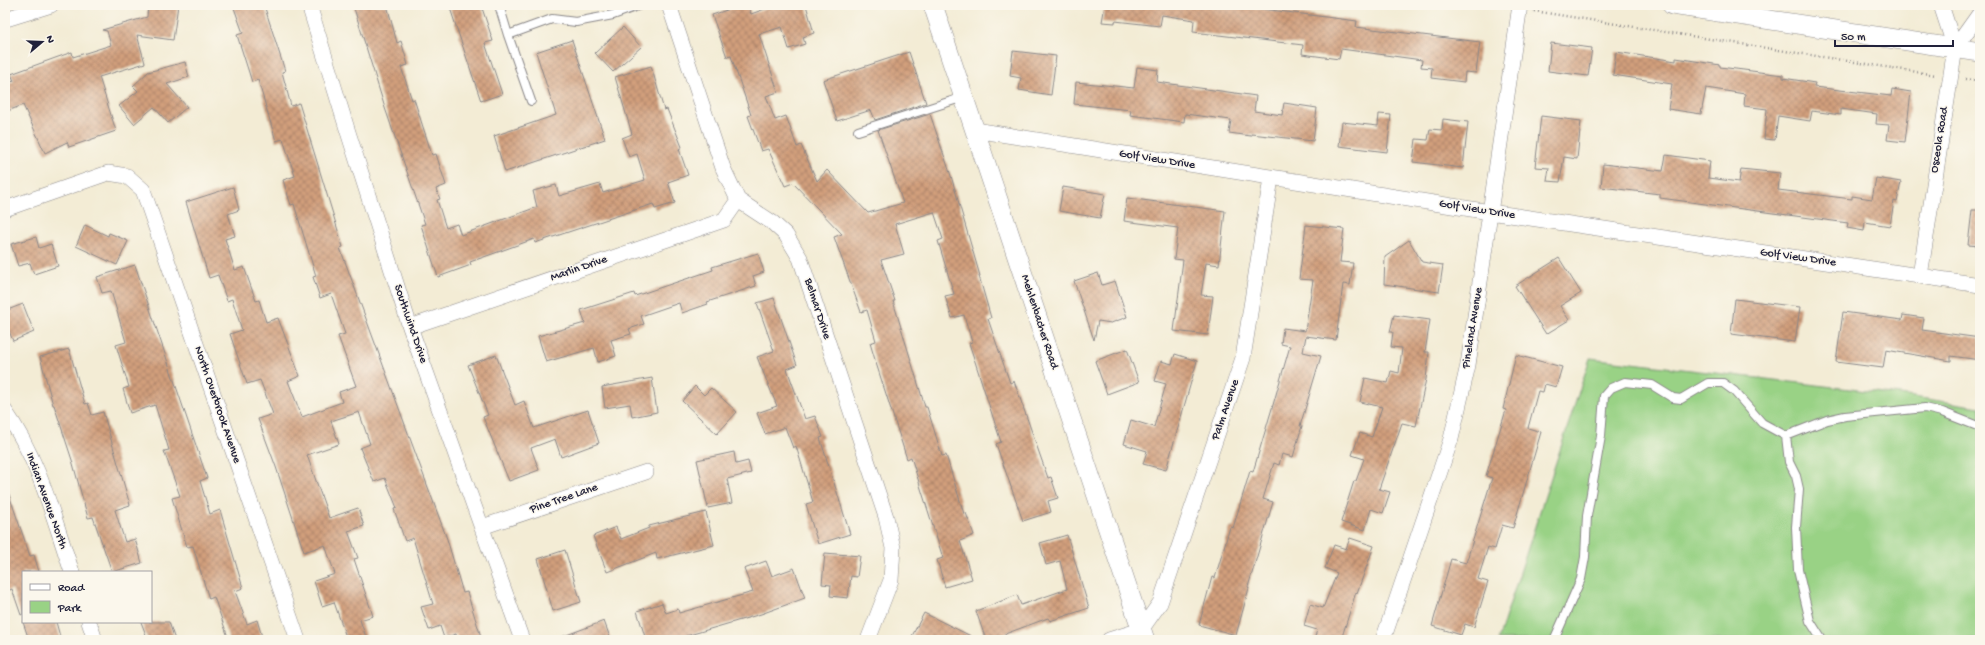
<svg xmlns="http://www.w3.org/2000/svg" width="1985" height="645" font-family="'Gochi Hand',sans-serif">
<style>
.green{fill:#99d285;stroke:#5e7a60}
.building{fill:url(#building-cross-hatch)}
.lines{fill:none;stroke-linecap:round;stroke-linejoin:round}
.service-casing{stroke:#8a8788;stroke-width:10}
.minor-casing{stroke:#8a8788;stroke-width:16}
.tertiary-casing{stroke:#8a8788;stroke-width:20}
.path{stroke:#8a8788;stroke-width:2.5;stroke-dasharray:1 3;stroke-linecap:butt}
.service{stroke:#fff;stroke-width:8}
.minor{stroke:#fff;stroke-width:15}
.tertiary{stroke:#fff;stroke-width:19}
.labels{text-anchor:middle;dominant-baseline:central;stroke-width:3;stroke-linejoin:round;paint-order:stroke}
.street-label{font-size:12px;fill:#22223b;stroke:#fbf7ec}
</style>
<defs>
<pattern id="building-cross-hatch" width="8" height="8" patternUnits="userSpaceOnUse"><rect width="8" height="8" fill="#d19f7c"/><path d="M0 0l8 8M0 8l8-8" fill="none" stroke="#a98167"/></pattern>
</defs>
<rect width="100%" height="100%" fill="#fbf7ec"/>
<filter id="ink" filterUnits="userSpaceOnUse"><feTurbulence type="fractalNoise" baseFrequency=".025" numOctaves="2"/><feDisplacementMap in="SourceGraphic" scale="8" xChannelSelector="R" yChannelSelector="G"/><feConvolveMatrix kernelMatrix="1 2 1 2 8 2 1 2 1" color-interpolation-filters="sRGB"/></filter>
<filter id="wash" filterUnits="userSpaceOnUse"><feTurbulence type="fractalNoise" baseFrequency=".012" numOctaves="4" result="noise"/><feDisplacementMap in="SourceGraphic" scale="16" xChannelSelector="R" yChannelSelector="G"/><feGaussianBlur stdDeviation="0.9" result="paint"/><feColorMatrix in="noise" values="0 0 0 0 0 0 0 0 0 0 0 0 0 0 0 0 0 1.4 0 .05"/><feComposite in="paint" operator="in"/></filter>
<g filter="url(#wash)">
<rect width="100%" height="100%" fill="#f3ecd5"/>
<path class="green" d="M1590,358l310,37 80,12v233h-482z"/>
<g id="blocks">
<path class="building" d="M148,5h30l-5,35 -36,-5 8,28 -46,14 17,54 -47,16 -2,-5 -22,11 -22,-48 -18,7v-28l9,-3 -3,-7 61,-22 1,5 38,-12 -4,-14 -5,-1 45,-13z
M233,5h31l21,66 -3,1 9,34 8,-3 44,144 -3,1 107,291 16,54 4,-1 15,48h-25l-1,-6 -12,4 -4,-12 -11,4 -8,-23 12,-3 -20,-66 -8,3 -11,-32 3,-1 -12,-30 -11,4 -14,-34 10,-4 -11,-32 -28,9 8,23 -32,11 22,63 29,-10 6,18 -16,5 10,27 -4,1 19,57 -13,4 7,20h-20l-13,-38 -12,4 -8,-25 21,-7 -10,-29 -21,7 -28,-85 -18,-48 15,-5 -13,-34 -13,4 -17,-50 12,-4 -10,-31 -5,2 -9,-26 -9,3 -23,-76 47,-15 6,23 -11,4 7,22 -10,3 10,31 9,-3 12,34 3,-1 7,22 12,-4 22,58 -12,5 14,36 40,-15 -3,-10 17,-6 -18,-50 7,-2 -14,-40 -11,4 -7,-21 3,-1 -22,-72 -3,1 -8,-25 12,-4 -12,-37 -7,2 -18,-61 -6,2 -15,-47 6,-2z
M353,5h34l10,38 4,-2 7,24 -7,2 11,33 2,-1 18,56 4,-1 10,31 -10,4 4,10 -3,1 9,28 11,-4 4,11 76,-28 -4,-16 23,-6 3,11 41,-12 3,9 42,-13 -8,-26 -8,3 -7,-19 10,-4 -17,-57 36,-11 13,44 3,-1 15,38 -3,2 9,26 -20,7 7,21 -20,6 -2,-5 -118,39 -1,-4 -64,23 1,3 -33,12 -17,-52 4,-1 -40,-116z
M449,5h32l12,36 -8,2 17,51 -21,7z
M742,5h6l3,9 25,-9h30l8,28 -11,4 2,7 -16,5 -7,-22 -23,7 19,58 -12,4 9,24 11,-4 11,31 4,-2 16,36 10,-11 41,43 35,-10 -25,-73 52,-16 21,62 29,100h-1l12,42 -3,1 22,64 4,-2 34,97 3,-1 7,21 -10,3 3,11 -28,9 -27,-77 5,-2 -32,-99 3,-1 -8,-27 -12,3 -7,-22 9,-2 -16,-53 5,-2 -9,-27 -39,12 9,30 -23,6 14,41h-2l32,106h2l15,49 4,-1 18,59 2,-1 8,22 -14,6 12,38 -27,8 -8,-27 6,-2 -32,-101 -4,2 -31,-96 -6,-20 6,-2 -9,-31 -6,2 -27,-75 8,-3 -49,-51 -8,3 -17,-37 -7,2 -13,-35 3,-1 -20,-59 -4,1 -15,-42z
M1105,5h135l-1,1 118,15 -1,6 124,15 -4,31 -11,-1 -1,10 -33,-4 1,-10 -11,-1 1,-7 -81,-11 -2,10 -37,-5 1,-9 -110,-13 1,-12 -32,-5 -2,11 -45,-5v2l-13,-1z
M623,27l18,20 -28,25 -18,-19z
M572,40l33,99 -100,33 -11,-36 62,-21 -20,-63z
M1551,43l41,5 -4,28 -40,-5z
M1013,51l43,5 -5,39 -32,-5 2,-12 -11,-2z
M909,52l17,51 -51,17 -4,-10 -34,11 -14,-41z
M1616,52l60,9v-3l44,7v2l63,8v3l32,5 -1,4 77,9 1,-7 19,3 -6,50 -18,-2 2,-15 -13,-1 1,-10 -36,-5v6l-29,-4 -2,10 -32,-5 -3,24 -11,-1 3,-30 -23,-3 1,-12 -39,-6 -5,26 -33,-5 4,-25 -59,-9z
M185,62l4,15 -22,7 20,23 -19,16 -14,-16 -20,17 -15,-18 19,-15 -5,-5 15,-14z
M1137,67l21,3 -1,12 99,14 -2,15 28,4 2,-12 33,5 -4,33 -62,-7v2l-22,-3 2,-13 -46,-6 -1,8 -54,-7 1,-5 -57,-6 2,-22 58,6z
M1379,114l12,1 -4,37 -48,-6 3,-24 36,4z
M1541,116l40,5 -4,38 -13,-2 -4,25 -13,-1 2,-13 -14,-1z
M1443,119l25,3 -5,46 -50,-6 3,-23 12,1 2,-11 12,1z
M1666,155l44,6 -2,17 31,4 2,-13 39,4 -2,17 74,9v-3l20,3 4,-21 25,4 -4,20 -3,-1 -4,25 -25,-4 -1,9 -17,-3 1,-5 -188,-25v-4l-59,-7 2,-23 60,7z
M1063,187l42,7 -5,24 -41,-7z
M1127,198l98,13 -6,54 -13,-2 -5,32 12,1 -5,39 -34,-4 9,-71 -9,-1 4,-31 -54,-7z
M1972,210h8v36l-12,-1z
M85,225l23,11 1,-3 19,8 -11,24 -41,-19z
M1306,225l38,4 -4,33 13,1 -3,22 -7,-1 -7,56 -30,-4 -3,16 18,4 -21,70h2l-9,31 -11,-3 -3,11 -5,-2 -11,36 10,3 -25,85 1,1 -13,47 -37,-10 13,-48 3,1 15,-51 3,1 17,-57 3,1 20,-67 17,-59 -9,-2 2,-16 22,3 8,-51 -14,-1z
M36,237l3,11 12,-4 7,22 -24,8 -4,-11 -12,3 -7,-22z
M1409,240l13,22 21,3 -4,27 -55,-8 1,-27z
M758,253l6,19 -11,4 3,10 -49,16 1,2 -26,9 -3,-10 -38,13 3,8 -15,5 2,5 -20,6 5,16 -18,6 -4,-14 -48,14 -8,-26 47,-13 -4,-13 53,-17 1,3 78,-26 -1,-3z
M1559,258l22,35 -21,13 9,14 -23,14 -31,-48z
M135,265l72,213 -7,3 10,33 10,-4 23,78 -8,3 12,33 10,-4 6,20h-34l-15,-43 -5,2 -16,-53 -6,1 -15,-49 8,-2 -16,-45 5,-1 -14,-45 -25,8 -7,-24 6,-2 -13,-42 10,-3 -15,-51 -9,2 -5,-16z
M1098,273l4,12 13,-4 12,36 -16,6 -13,-2 -4,19 -20,-59z
M774,298l23,67 -10,4 18,50 10,-3 8,21 -3,1 30,96 -32,10 -12,-40 7,-2 -17,-56 -3,2 -8,-21 -20,7 -8,-21 20,-7 -20,-49 17,-6 -17,-48z
M1735,299l65,8 -5,35 -64,-8z
M23,304l11,28 -21,9 -4,-10 -4,2v-22z
M1843,312l59,8 1,-5 21,3 -2,12 58,8v22l-29,-4v5l-65,-11 -3,18 -47,-6z
M1394,315l36,5 -5,32h4l-3,27 -10,47 -14,-3 -23,66 11,3 -7,21 -12,-4 -6,21 -24,-8 13,-41h2l8,-22 -12,-4 8,-22 12,4 10,-30 -22,-5 5,-24 23,5 3,-12 8,2 3,-25 -11,-1 2,-15h-3z
M69,349l16,55 3,-1 4,12 11,-3 27,93 -15,5 10,32 10,-3 7,24 -30,9 -19,-55 -5,1 -16,-58 -18,-55h-1l-13,-48z
M1127,349l12,33 -32,12 -12,-33z
M1175,354l22,7 -31,109 -23,-6 4,-13 -23,-7 7,-24 23,7 12,-43 -11,-3 6,-20 11,3z
M496,355l19,50 9,-4 10,27 54,-18 11,33 -38,14 -6,-18 -24,9 8,22 -30,11 -26,-64 5,-2 -20,-50z
M1516,355l46,12 -6,20 -11,-3 -2,8 -5,-1 -10,37 13,4 -28,96 -11,-3 -7,24 -7,-2 -10,32 10,3 -14,45 -9,-3 -4,11 -29,-9 19,-67 15,4 26,-85 -6,-2 20,-66 -3,-1z
M652,378l5,34 -25,5 -2,-13 -25,4 -3,-21z
M695,386l9,9 7,-7 26,24 -20,22 -35,-33z
M734,452l2,12 12,-3 3,12 -24,6 5,24 -24,5 -11,-48z
M7,489l23,67 4,-1 5,17h-16v42l-2,1 -9,-26 -7,3v-102z
M706,512l8,33 -57,14 -1,-6 -49,19 -14,-36 23,-9 5,12 28,-11v-2z
M1067,535l22,73 -39,13 -2,-3 -43,16 2,6h-21l-10,-29 41,-16 4,10 46,-16 -7,-28 -14,4 -6,-22z
M1350,538l24,8 -17,47 -1,-1 -15,48h-27l3,-10 -13,-4 6,-22 13,4 14,-35 -12,-5 9,-23 12,4z
M565,550l16,52 -28,9 -15,-52z
M825,553l35,3 -3,21 -6,-1 -3,22 -18,-2 1,-11 -9,-1z
M766,561l6,15 22,-8 11,30 -44,16 -75,22 2,4h-42l-9,-29 25,-8 4,10 12,-4 1,4 74,-21 -9,-23z
M924,613l55,27h-59l-8,-4z
M604,621l7,19h-55v-1z
M23,622h33l5,18h-32z
M141,622h28l6,18h-27z"/>
</g>
</g>
<g filter="url(#ink)">
<use href="#blocks" fill-opacity="0" stroke="#8a8788" stroke-width="1"/>
<g class="lines">
<g class="service-casing">
<path id="service" d="M499,5l9,30 44,-16 24,3 37,-7 27,-10
M508,35l23,66
M858,131l106,-34
M1786,436l3,26 7,14 3,13 -3,38 2,43 12,51 12,19
M1554,640l27,-61 4,-22 2,-41 14,-80 3,-40 7,-8 14,-6 27,3 21,13 8,1 27,-16h15l11,8 28,32 24,13 41,-16 18,-4 80,-8 17,4 38,15"/>
</g>
<g class="minor-casing">
<path id="minor" d="M309,5l39,127 62,195 112,313
M669,5l54,163 15,32 35,23 13,12 14,23 86,259 7,31 -2,32 -23,60
M1941,5l14,43
M5,16l1,3 45,-14
M975,130l515,82 490,73
M5,209l103,-36 19,3 16,14 155,450
M1920,276l35,-228 25,-35
M410,327l314,-107 14,-20
M5,411c34,48 48,106 67,161
M482,527l164,-55
M89,622l6,18
M1109,640l32,-10 19,-27 83,-245 28,-180
M1383,640l68,-201 17,-74 52,-360"/>
</g>
<g class="tertiary-casing">
<path id="tertiary" d="M933,5l212,635
M1672,5l308,47"/>
</g>
<path class="path" d="M1493,5l12,2
M1534,11l402,64
M1965,79l15,2"/>
<use href="#service" class="service"/>
<use href="#minor" class="minor"/>
<use href="#tertiary" class="tertiary"/>
</g>
</g>
<g class="labels">
<g class="street-label">
<text transform="translate(1940 140) rotate(-81)">Osceola Road</text>
<text transform="translate(1157 160) rotate(9)">Golf View Drive</text>
<text transform="translate(1477 210) rotate(9)">Golf View Drive</text>
<text transform="translate(1798 258) rotate(8)">Golf View Drive</text>
<text transform="translate(579 269) rotate(-19)">Marlin Drive</text>
<text transform="translate(817 309) rotate(72)">Belmar Drive</text>
<text transform="translate(1039 322) rotate(72)">Mehlenbacher Road</text>
<text transform="translate(410 324) rotate(71)">Southwind Drive</text>
<text transform="translate(1473 328) rotate(-81)">Pineland Avenue</text>
<text transform="translate(217 405) rotate(71)">North Overbrook Avenue</text>
<text transform="translate(1226 410) rotate(-71)">Palm Avenue</text>
<text transform="translate(564 499) rotate(-19)">Pine Tree Lane</text>
<text transform="translate(46 501) rotate(70)">Indian Avenue North</text>
</g>
</g>
<rect width="1985" height="645" fill="none" stroke="#fbf7ec" stroke-width="20"/>
<rect x="22" y="571" width="130" height="52" fill="#fbf7ec" stroke="#a4a2a5"/>
<rect x="30" y="584" width="20" height="6" fill="#ffffff" stroke="#a4a2a5"/>
<text x="58" y="591" font-size="12" fill="#22223b">Road</text>
<rect x="30" y="601" width="20" height="12" fill="#99d285" stroke="#a4a2a5"/>
<text x="58" y="611" font-size="12" fill="#22223b">Park</text>
<g transform="translate(42 42) rotate(71)" stroke="#fbf7ec" stroke-width="3" paint-order="stroke">
<path d="M0-3L7 15L0 10L-7 15Z" fill="#22223b"/>
<text y="-6" font-size="11" font-weight="bold" text-anchor="middle" fill="#22223b">N</text>
</g>
<path d="M1835 40v6h118v-6" fill="none" stroke="#22223b" stroke-width="2"/>
<text x="1841" y="40" font-size="12" fill="#22223b" stroke="#fbf7ec" stroke-width="3" paint-order="stroke">50 m</text>
</svg>
